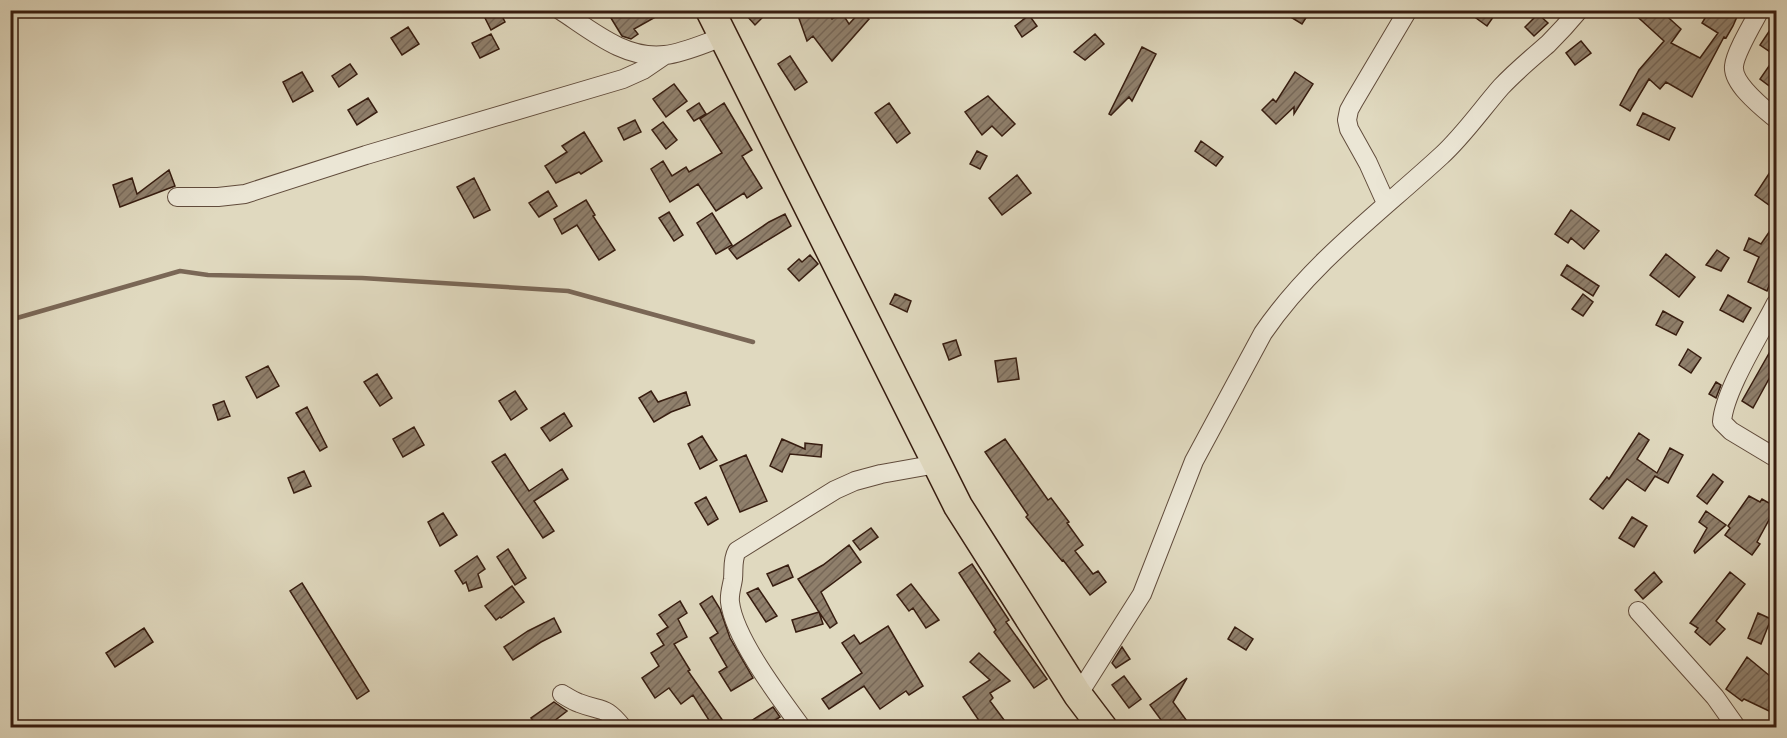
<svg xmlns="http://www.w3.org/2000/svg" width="1787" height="738" font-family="'IM FELL Great Primer',serif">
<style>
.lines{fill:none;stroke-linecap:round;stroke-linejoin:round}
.stream{stroke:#7a6756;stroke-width:4.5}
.building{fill:url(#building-hatch);stroke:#371d10;stroke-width:1.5}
.street-casing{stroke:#614c3c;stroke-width:20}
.primary-casing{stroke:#371d10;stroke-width:31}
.street{stroke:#ebe6d5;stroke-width:18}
.primary{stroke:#e0d9bf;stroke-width:28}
</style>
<defs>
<pattern id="building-hatch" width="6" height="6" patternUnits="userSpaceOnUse" patternTransform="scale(1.5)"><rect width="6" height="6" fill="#8f7f6b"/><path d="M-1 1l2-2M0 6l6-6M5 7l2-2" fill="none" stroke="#766757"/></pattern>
</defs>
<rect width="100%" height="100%" fill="#e0d9bf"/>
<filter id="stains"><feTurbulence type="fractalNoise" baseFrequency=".00333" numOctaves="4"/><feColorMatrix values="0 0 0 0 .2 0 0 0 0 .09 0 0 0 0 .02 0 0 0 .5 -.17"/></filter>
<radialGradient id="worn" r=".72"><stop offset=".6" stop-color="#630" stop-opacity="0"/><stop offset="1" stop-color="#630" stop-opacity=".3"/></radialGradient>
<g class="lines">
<path class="stream" d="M10,320l170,-49 28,4 154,3 206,13 185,51"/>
</g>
<path class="building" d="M481,10h18l6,12 -14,8z
M606,10h62l-34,19 4,5 -7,5 -9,-3z
M753,10h17l-15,15 -8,-9z
M796,10h31l5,9 10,-6 7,11 11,-12 9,7 -37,42 -19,-25 -6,5z
M1279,10h32l-9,14z
M1465,10h33l-11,16z
M1630,10h30l21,19 -10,14 29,15 18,-25 -16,-10 8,-13h30l-7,16 -7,12 -2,-1 -32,60 -26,-15 -6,7 -11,-10 -19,32 -10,-6 19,-35 25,-29z
M1538,14l10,9 -14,13 -9,-9z
M1029,15l8,11 -15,11 -7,-11z
M1776,21v70l-16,-12 16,-23 -16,-11z
M408,27l11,17 -17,11 -11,-17z
M491,34l8,15 -19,9 -8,-15z
M1095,34l9,10 -19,16 -11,-8z
M1581,41l10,12 -16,12 -9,-12z
M1142,47l14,7 -24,47 -3,-4 -18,18 -2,-1z
M790,56l17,26 -12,8 -17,-26z
M350,64l7,10 -18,13 -7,-11z
M302,72l11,19 -20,11 -10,-20z
M1295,72l18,12 -19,30v-7l-18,17 -14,-14 11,-11 3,3z
M674,84l13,17 -21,16 -13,-18z
M988,96l27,28 -13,12 -10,-10 -10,9 -17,-23z
M368,98l9,14 -20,13 -9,-15z
M699,103l7,11 -12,7 -7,-10z
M724,103l28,47 -10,6 20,32 -15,10 -3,-5 -28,18 -18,-27 -28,18 -19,-33 12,-8 9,15 14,-9 3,5 33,-19 -22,-34z
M889,103l21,30 -13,10 -22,-30z
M1643,113l32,15 -6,12 -32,-15z
M635,120l6,12 -17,8 -6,-12z
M663,122l14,18 -11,9 -14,-19z
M584,132l18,29 -21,13 -2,-2 -23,11 -11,-17 22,-14 -5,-6z
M1201,141l22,16 -7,9 -21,-15z
M977,151l10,5 -7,13 -10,-5z
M1776,163v47l-21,-15z
M169,170l6,16 -55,21 -7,-22 19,-7 5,16z
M1017,175l14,18 -29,22 -13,-17z
M474,178l16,32 -16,8 -17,-31z
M548,191l9,15 -18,11 -10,-14z
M586,200l9,15 -2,1 22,34 -16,10 -22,-35 -15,9 -8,-15z
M1571,210l28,21 -15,18 -13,-11 -3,5 -13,-9z
M669,212l14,23 -9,6 -15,-23z
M712,213l20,32 -16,9 -19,-31z
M785,214l6,12 -54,33 -8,-10 40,-27z
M1776,222v46l-9,23 -19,-9 11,-25 -15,-7 5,-12 12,6z
M1717,250l12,8 -8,13 -15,-6z
M1666,254l29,23 -16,20 -29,-22z
M810,255l8,9 -19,17 -11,-12 11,-10 3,3z
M1567,265l32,21 -6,10 -32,-21z
M895,294l16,7 -4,11 -17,-8z
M1583,294l10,8 -10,14 -11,-7z
M1728,295l23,13 -8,14 -23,-12z
M1663,311l20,11 -7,13 -20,-10z
M956,340l5,15 -12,5 -6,-16z
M1776,341v25l-23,42 -11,-7z
M1688,349l13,9 -10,15 -12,-8z
M1016,358l3,21 -21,3 -3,-21z
M268,366l11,20 -22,12 -11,-21z
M377,374l15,24 -12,8 -16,-24z
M1716,382l5,3 -5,13 -7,-4z
M515,391l12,18 -16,11 -12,-19z
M651,391l7,11 28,-10 4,13 -19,7 -17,10 -15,-24z
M224,401l6,15 -12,4 -5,-15z
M307,407l20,40 -7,4 -24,-38z
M564,413l8,13 -22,15 -9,-13z
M414,427l10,18 -21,12 -10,-18z
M1639,433l10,7 -12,19 20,14 13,-25 13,7 -15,28 -13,-7 -10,15 -18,-12 -24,30 -13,-10 17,-22 2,2z
M702,436l15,24 -17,9 -12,-25z
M782,439l23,10v-6l17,2 -1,12 -31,-3 -8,18 -12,-6z
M1005,439l43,61 3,-2 18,24 -2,1 16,22 -8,6 18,23 5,-3 8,11 -16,13 -27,-35 -1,1 -36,-44 2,-2 -43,-63z
M505,454l24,37 33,-22 6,10 -34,22 20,30 -11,7 -51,-76z
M746,455l21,46 -27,11 -20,-46z
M304,471l7,15 -17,7 -6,-15z
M1713,474l10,8 -16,22 -10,-8z
M1749,496l11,6 2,-3 14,8 -19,35 3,2 -8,11 -27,-20 5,-7 -2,-2z
M706,497l12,22 -10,6 -13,-22z
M1706,511l20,14 -31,28 -1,-2 13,-23 -8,-6z
M443,513l14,22 -17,11 -12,-24z
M1632,517l15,9 -13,21 -15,-9z
M871,528l7,9 -18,13 -7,-9z
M849,545l12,17 -40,30 16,31 -7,5 -11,-16 4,12 -27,8 -4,-12 27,-8 -21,-33 25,-14z
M508,549l18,29 -11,7 -18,-28z
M477,556l8,13 -7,5 4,13 -13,4 -3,-9 -3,2 -8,-13z
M972,564l37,56 -3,2 41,57 -13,9 -40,-56 2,-2 -37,-57z
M788,565l5,12 -20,9 -6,-12z
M1654,572l8,10 -19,17 -8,-9z
M1730,572l15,12 -29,37 9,8 -15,16 -15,-13 3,-4 -8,-5z
M302,583l67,108 -12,8 -67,-108z
M911,584l28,36 -13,8 -13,-20 -4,3 -12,-16z
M512,586l12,16 -23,16 -1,-1 -4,3 -11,-14z
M758,588l19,28 -11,6 -19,-29z
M712,596l8,13 10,29 23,40 -22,13 -12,-19 8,-5 -17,-29 8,-5 -18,-29z
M680,601l7,12 -9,6 9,18 -13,7 16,26 -2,1 40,57h-14l-21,-33 -12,9 -12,-16 -14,10 -13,-20 17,-12 -8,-13 13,-8 -7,-11 11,-7 -9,-12z
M1758,613l13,6 -10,25 -13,-6z
M554,618l7,14 -20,10 -28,18 -9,-13 24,-16z
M888,626l35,60 -14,9 -3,-4 -26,18 -16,-23 -35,23 -7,-10 40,-26 -20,-30 12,-8 6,9z
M1235,627l18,12 -7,11 -18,-11z
M144,628l9,14 -38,25 -9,-14z
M1122,647l8,12 -14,9 -4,-5z
M979,653l31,28 -20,12 3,5 -3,3 20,27h-26l-21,-31 27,-17 -20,-18z
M1747,657l29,24v14l-7,16 -25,-12 -2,2 -16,-12z
M1124,676l17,23 -12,9 -17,-23z
M1187,678l-14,24 19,26h-25l-17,-23z
M554,702l13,9 -22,17h-7l-7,-10z
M773,707l7,10 -17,11h-23z"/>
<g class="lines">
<g class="street-casing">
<path id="street" d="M560,10c31,20 65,50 105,45 19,-2 40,-12 58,-18
M1760,10c-7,13 -25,43 -26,56 -2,18 29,42 42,53
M177,197h41l27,-3 121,-39 257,-76 20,-9 22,-15
M1386,203l-18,-40 -19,-34 -2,-9 2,-10 5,-9 54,-91
M1776,303c-15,30 -52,88 -54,119l9,9 45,27
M1638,611l77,86 22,31
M562,694c5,3 11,7 17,9 23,9 26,2 44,25
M1078,695l64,-101 52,-133 69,-128c48,-70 116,-120 178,-177 22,-20 40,-46 60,-69 15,-16 31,-29 47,-43 11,-11 21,-22 31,-34
M802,728c-22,-30 -68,-90 -72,-126 -1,-8 2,-16 3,-23 1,-10 -1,-19 4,-28l98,-61 20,-9 26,-7 56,-10"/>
</g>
<g class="primary-casing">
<path id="primary" d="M710,10l248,496 120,189 25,33"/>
</g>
<use href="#street" class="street"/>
<use href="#primary" class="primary"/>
</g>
<rect width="1787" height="738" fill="none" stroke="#e0d9bf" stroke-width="36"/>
<rect x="12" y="12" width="1763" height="714" fill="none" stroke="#371d10" stroke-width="3"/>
<rect x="18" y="18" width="1751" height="702" fill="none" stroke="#371d10" stroke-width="1.5"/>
<rect width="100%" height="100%" filter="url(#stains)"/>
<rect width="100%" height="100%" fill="url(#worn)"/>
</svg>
